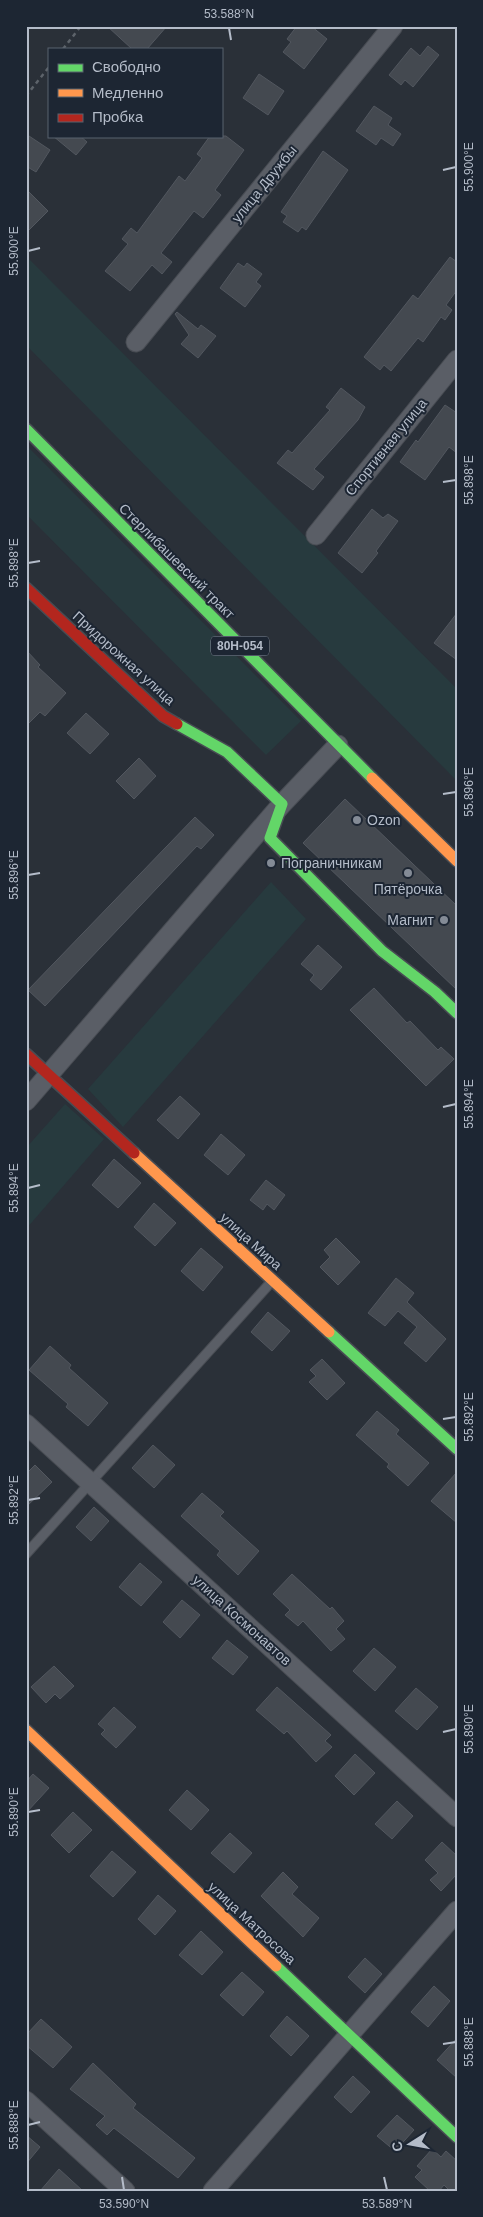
<svg xmlns="http://www.w3.org/2000/svg" width="483" height="2217" font-family="Arial,sans-serif">
<style>
.green{fill:#273a3e}
.building{fill:#444950;stroke:#52575f}
.lines{fill:none;stroke-linecap:round;stroke-linejoin:round}
.lane-casing{stroke:#484c53;stroke-width:11}
.street-casing{stroke:#484c53;stroke-width:21}
.fast-casing{stroke:#484c53;stroke-width:14}
.slow-casing{stroke:#484c53;stroke-width:14}
.jam-casing{stroke:#484c53;stroke-width:14}
.path{stroke:#5d636a;stroke-width:2.5;stroke-dasharray:4 4;stroke-linecap:butt}
.lane{stroke:#5a5e66;stroke-width:9}
.street{stroke:#5a5e66;stroke-width:19}
.fast{stroke:#63d668;stroke-width:11}
.slow{stroke:#ff974d;stroke-width:11}
.jam{stroke:#b3261e;stroke-width:11}
.ticks{fill:none;stroke:#b4bcc9;stroke-width:2}
.poi-dot{fill:#848b96;stroke:#1d2633;stroke-width:2}
.labels{text-anchor:middle;dominant-baseline:central;stroke-width:4;stroke-linejoin:round;paint-order:stroke}
.shield{fill:#1d2633;stroke:#878f9c;stroke-width:1}
.shield-label{font-size:12px;font-weight:bold;fill:#b4bcc9}
.street-label{font-size:14px;fill:#b4bcc9;stroke:#1d2633}
.poi-label{font-size:14px;fill:#b4bcc9;stroke:#1d2633;text-anchor:start}
.neatline{fill:none;stroke:#b4bcc9;stroke-width:2}
.ticks-label{font-size:12px;text-anchor:middle;fill:#b4bcc9}
</style>
<rect width="100%" height="100%" fill="#2a3038"/>
<path class="green" d="M26,256l431,433v92l-431,-436z
M26,445l275,276 -35,34 -240,-241z
M271,882l35,37 -183,208 -35,-38z
M65,1104l39,35 -78,90v-81z"/>
<path class="building" d="M107,26h60l-20,23h-15z
M297,26h14l16,13 -23,30 -21,-17 8,-10 -4,-3z
M428,46l11,9 -26,32 -8,-7 -4,5 -12,-10 22,-27 9,8z
M259,74l25,17 -16,24 -25,-17z
M374,106l18,12 -4,7 13,9 -8,12 -12,-8 -5,7 -20,-14z
M26,134l24,16 -14,22 -10,-6z
M53,136h27l7,6 -11,13z
M210,136h16l18,14 -29,40 6,5 -18,23 -9,-7 -33,42 11,9 -10,12 -10,-9 -22,26 -25,-20 23,-27 -6,-5 9,-11 6,5 42,-57 6,5 17,-23 -5,-4z
M323,151l25,19 -42,60 -4,-3 -4,5 -15,-10 4,-6 -6,-4z
M26,189l22,22 -22,22z
M450,257l7,5v28l-11,15 6,5 -7,10 -4,-3 -18,25 -5,-4 -27,33 -7,-6 -4,5 -16,-13 49,-62 5,4z
M238,263l6,4 3,-4 15,11 -6,8 5,4 -16,21 -25,-19z
M177,312l21,17 3,-4 15,11 -18,22 -17,-14 8,-9 -14,-21z
M341,388l24,19 -7,13 -44,49 10,8 -11,13 -36,-27 11,-13 4,3 38,-43 -4,-3z
M445,405l12,8v40l-8,-6 -24,33 -25,-18 16,-22 2,2z
M372,509l11,9 5,-4 10,7 -22,30 2,2 -16,20 -24,-20z
M457,613v47l-23,-17z
M26,650l14,15 -2,2 28,26 -21,23 -5,-4 -14,14z
M86,713l23,21 -19,20 -23,-21z
M139,758l17,18 -22,23 -18,-18z
M345,799l112,107v84l-154,-147z
M195,817l19,18 -13,14 -4,-3 -152,160 -17,-16z
M318,945l24,22 -21,23 -11,-10 4,-5 -13,-11z
M374,988l33,35 3,-2 28,29 3,-3 13,12 -28,27 -76,-76z
M180,1096l20,18 -22,25 -21,-19z
M221,1134l24,21 -17,20 -24,-20z
M114,1159l27,24 -23,25 -26,-23z
M266,1180l19,15 -11,15 -7,-6 -4,6 -13,-10z
M154,1203l22,20 -21,23 -21,-19z
M336,1238l24,24 -22,23 -18,-18 10,-10 -6,-7z
M201,1248l22,19 -20,24 -22,-20z
M396,1278l18,15 -7,9 39,37 -20,23 -22,-19 13,-16 -19,-16 -13,15 -17,-13z
M268,1312l22,19 -18,20 -21,-19z
M50,1346l21,19 -2,3 39,35 -20,23 -22,-19 2,-3 -39,-34z
M322,1359l23,24 -18,17 -18,-18 7,-6 -6,-6z
M377,1411l22,19 -3,4 33,29 -21,23 -21,-19 2,-3 -33,-29z
M153,1445l22,20 -21,23 -22,-20z
M35,1465l17,17 -26,25v-33z
M457,1472v51l-26,-22z
M202,1493l22,19 -4,4 39,35 -21,24 -21,-20 3,-4 -39,-35z
M94,1507l15,14 -18,20 -15,-14z
M140,1563l22,19 -21,24 -22,-19z
M292,1574l38,35 2,-2 12,14 -8,8 9,10 -14,12 -28,-30 -5,5 -13,-11 5,-5 -17,-16z
M182,1600l18,15 -20,23 -17,-16z
M227,1640l21,17 -15,18 -21,-17z
M374,1648l22,19 -21,24 -22,-20z
M54,1666l20,20 -14,13 -5,-5 -9,9 -15,-16z
M277,1687l54,48 -6,6 7,6 -16,15 -29,-31 -3,3 -28,-24z
M416,1688l22,19 -21,23 -22,-19z
M114,1707l22,20 -20,21 -15,-14 4,-4 -7,-6z
M355,1754l20,19 -21,22 -19,-19z
M33,1774l16,14 -23,25v-31z
M187,1790l22,20 -18,20 -22,-20z
M397,1801l16,15 -21,23 -17,-15z
M73,1812l19,18 -23,23 -18,-18z
M230,1833l22,20 -18,20 -23,-20z
M442,1842l15,14v18l-16,17 -11,-11 8,-7 -13,-13z
M112,1851l24,21 -23,25 -23,-21z
M283,1872l15,15 -6,7 27,24 -16,19 -42,-41z
M158,1895l18,16 -21,24 -17,-16z
M201,1931l22,21 -21,23 -23,-20z
M365,1958l17,16 -17,19 -17,-16z
M242,1972l22,20 -21,24 -23,-21z
M434,1986l16,15 -22,26 -17,-15z
M287,2016l22,20 -18,20 -21,-20z
M41,2019l31,28 -19,21 -27,-23v-10z
M457,2038v40l-20,-18z
M93,2063l43,41 -3,4 62,50 -17,20 -64,-50 -7,7 -11,-10 9,-9 -35,-27z
M353,2076l17,16 -19,21 -17,-16z
M397,2115l17,15 -19,21 -18,-15z
M26,2135l14,12 -14,17z
M432,2149l9,8 5,-6 11,10v30h-7l-6,-6 -5,6h-9l-15,-14 7,-7 -5,-4z
M59,2169l24,22h-43z"/>
<g class="lines">
<g class="lane-casing">
<path id="lane" d="M26,1554l246,-273"/>
</g>
<g class="street-casing">
<path id="street" d="M136,342l257,-316
M316,535l141,-175
M26,1101l256,-297 56,-59
M26,1424l431,393
M26,2101l99,90
M213,2191l244,-280"/>
</g>
<g class="fast-casing">
<path id="fast" d="M26,429l346,349
M177,724l50,28 55,52 -12,34 112,113 53,41 22,21
M329,1332l128,117
M276,1966l181,171"/>
</g>
<g class="slow-casing">
<path id="slow" d="M372,778l85,83
M134,1153l195,179
M26,1730l250,236"/>
</g>
<g class="jam-casing">
<path id="jam" d="M26,588l137,128 14,8
M26,1054l108,99"/>
</g>
<path class="path" d="M63,49l18,-23
M26,96l23,-29"/>
<use href="#lane" class="lane"/>
<use href="#street" class="street"/>
<use href="#fast" class="fast"/>
<use href="#slow" class="slow"/>
<use href="#jam" class="jam"/>
</g>
<path class="ticks" d="M229,28l2,12M443,170l13,-3M28,251l12,-3M443,482l13,-2M28,563l12,-2M443,794l13,-2M28,875l12,-2M443,1107l13,-3M28,1188l12,-3M443,1419l13,-2M28,1500l12,-2M443,1732l13,-3M28,1812l12,-2M443,2044l13,-2M28,2125l12,-3M122,2177l2,13M384,2177l3,13"/>
<g class="poi-dot">
<circle cx="357" cy="820" r="5"/>
<circle cx="271" cy="863" r="5"/>
<circle cx="408" cy="873" r="5"/>
<circle cx="444" cy="920" r="5"/>
</g>
<g class="labels">
<rect class="shield" x="211" y="636.5" width="58" height="19" rx="4"/>
<g class="shield-label">
<text x="240" y="646">80Н-054</text>
</g>
<g class="street-label">
<text transform="translate(264 184) rotate(-51)">улица Дружбы</text>
<text transform="translate(386 447) rotate(-51)">Спортивная улица</text>
<text transform="translate(177 561) rotate(45)">Стерлибашевский тракт</text>
<text transform="translate(124 658) rotate(42)">Придорожная улица</text>
<text transform="translate(251 1241) rotate(42)">улица Мира</text>
<text transform="translate(242 1620) rotate(42)">улица Космонавтов</text>
<text transform="translate(252 1923) rotate(43)">улица Матросова</text>
</g>
<g class="poi-label">
<text x="367" y="820">Ozon</text>
<text x="281" y="863">Пограничникам</text>
<text x="408" y="889" text-anchor="middle">Пятёрочка</text>
<text x="434" y="920" text-anchor="end">Магнит</text>
</g>
</g>
<rect width="483" height="2217" fill="none" stroke="#1d2633" stroke-width="55"/>
<rect x="48" y="48" width="175" height="90" fill="#1d2633" stroke="#59626f"/>
<rect x="58" y="64" width="25" height="8" fill="#63d668" stroke="#59626f"/>
<text x="92" y="72" font-size="15" fill="#b4bcc9">Свободно</text>
<rect x="58" y="89" width="25" height="8" fill="#ff974d" stroke="#59626f"/>
<text x="92" y="98" font-size="15" fill="#b4bcc9">Медленно</text>
<rect x="58" y="114" width="25" height="8" fill="#b3261e" stroke="#59626f"/>
<text x="92" y="122" font-size="15" fill="#b4bcc9">Пробка</text>
<g transform="translate(410 2144) rotate(259)" stroke="#1d2633" stroke-width="4" paint-order="stroke">
<path d="M0-4L9 19L0 12L-9 19Z" fill="#b4bcc9"/>
<text y="-8" font-size="14" font-weight="bold" text-anchor="middle" fill="#b4bcc9">С</text>
</g>
<rect x="28" y="28" width="428" height="2162" class="neatline"/>
<g class="ticks-label">
<text x="229" y="18">53.588°N</text>
<text transform="translate(469 167) rotate(-90)" y="4">55.900°E</text>
<text transform="translate(14 251) rotate(-90)" y="4">55.900°E</text>
<text transform="translate(469 480) rotate(-90)" y="4">55.898°E</text>
<text transform="translate(14 563) rotate(-90)" y="4">55.898°E</text>
<text transform="translate(469 792) rotate(-90)" y="4">55.896°E</text>
<text transform="translate(14 875) rotate(-90)" y="4">55.896°E</text>
<text transform="translate(469 1104) rotate(-90)" y="4">55.894°E</text>
<text transform="translate(14 1188) rotate(-90)" y="4">55.894°E</text>
<text transform="translate(469 1417) rotate(-90)" y="4">55.892°E</text>
<text transform="translate(14 1500) rotate(-90)" y="4">55.892°E</text>
<text transform="translate(469 1729) rotate(-90)" y="4">55.890°E</text>
<text transform="translate(14 1812) rotate(-90)" y="4">55.890°E</text>
<text transform="translate(469 2042) rotate(-90)" y="4">55.888°E</text>
<text transform="translate(14 2125) rotate(-90)" y="4">55.888°E</text>
<text x="124" y="2208">53.590°N</text>
<text x="387" y="2208">53.589°N</text>
</g>
</svg>
